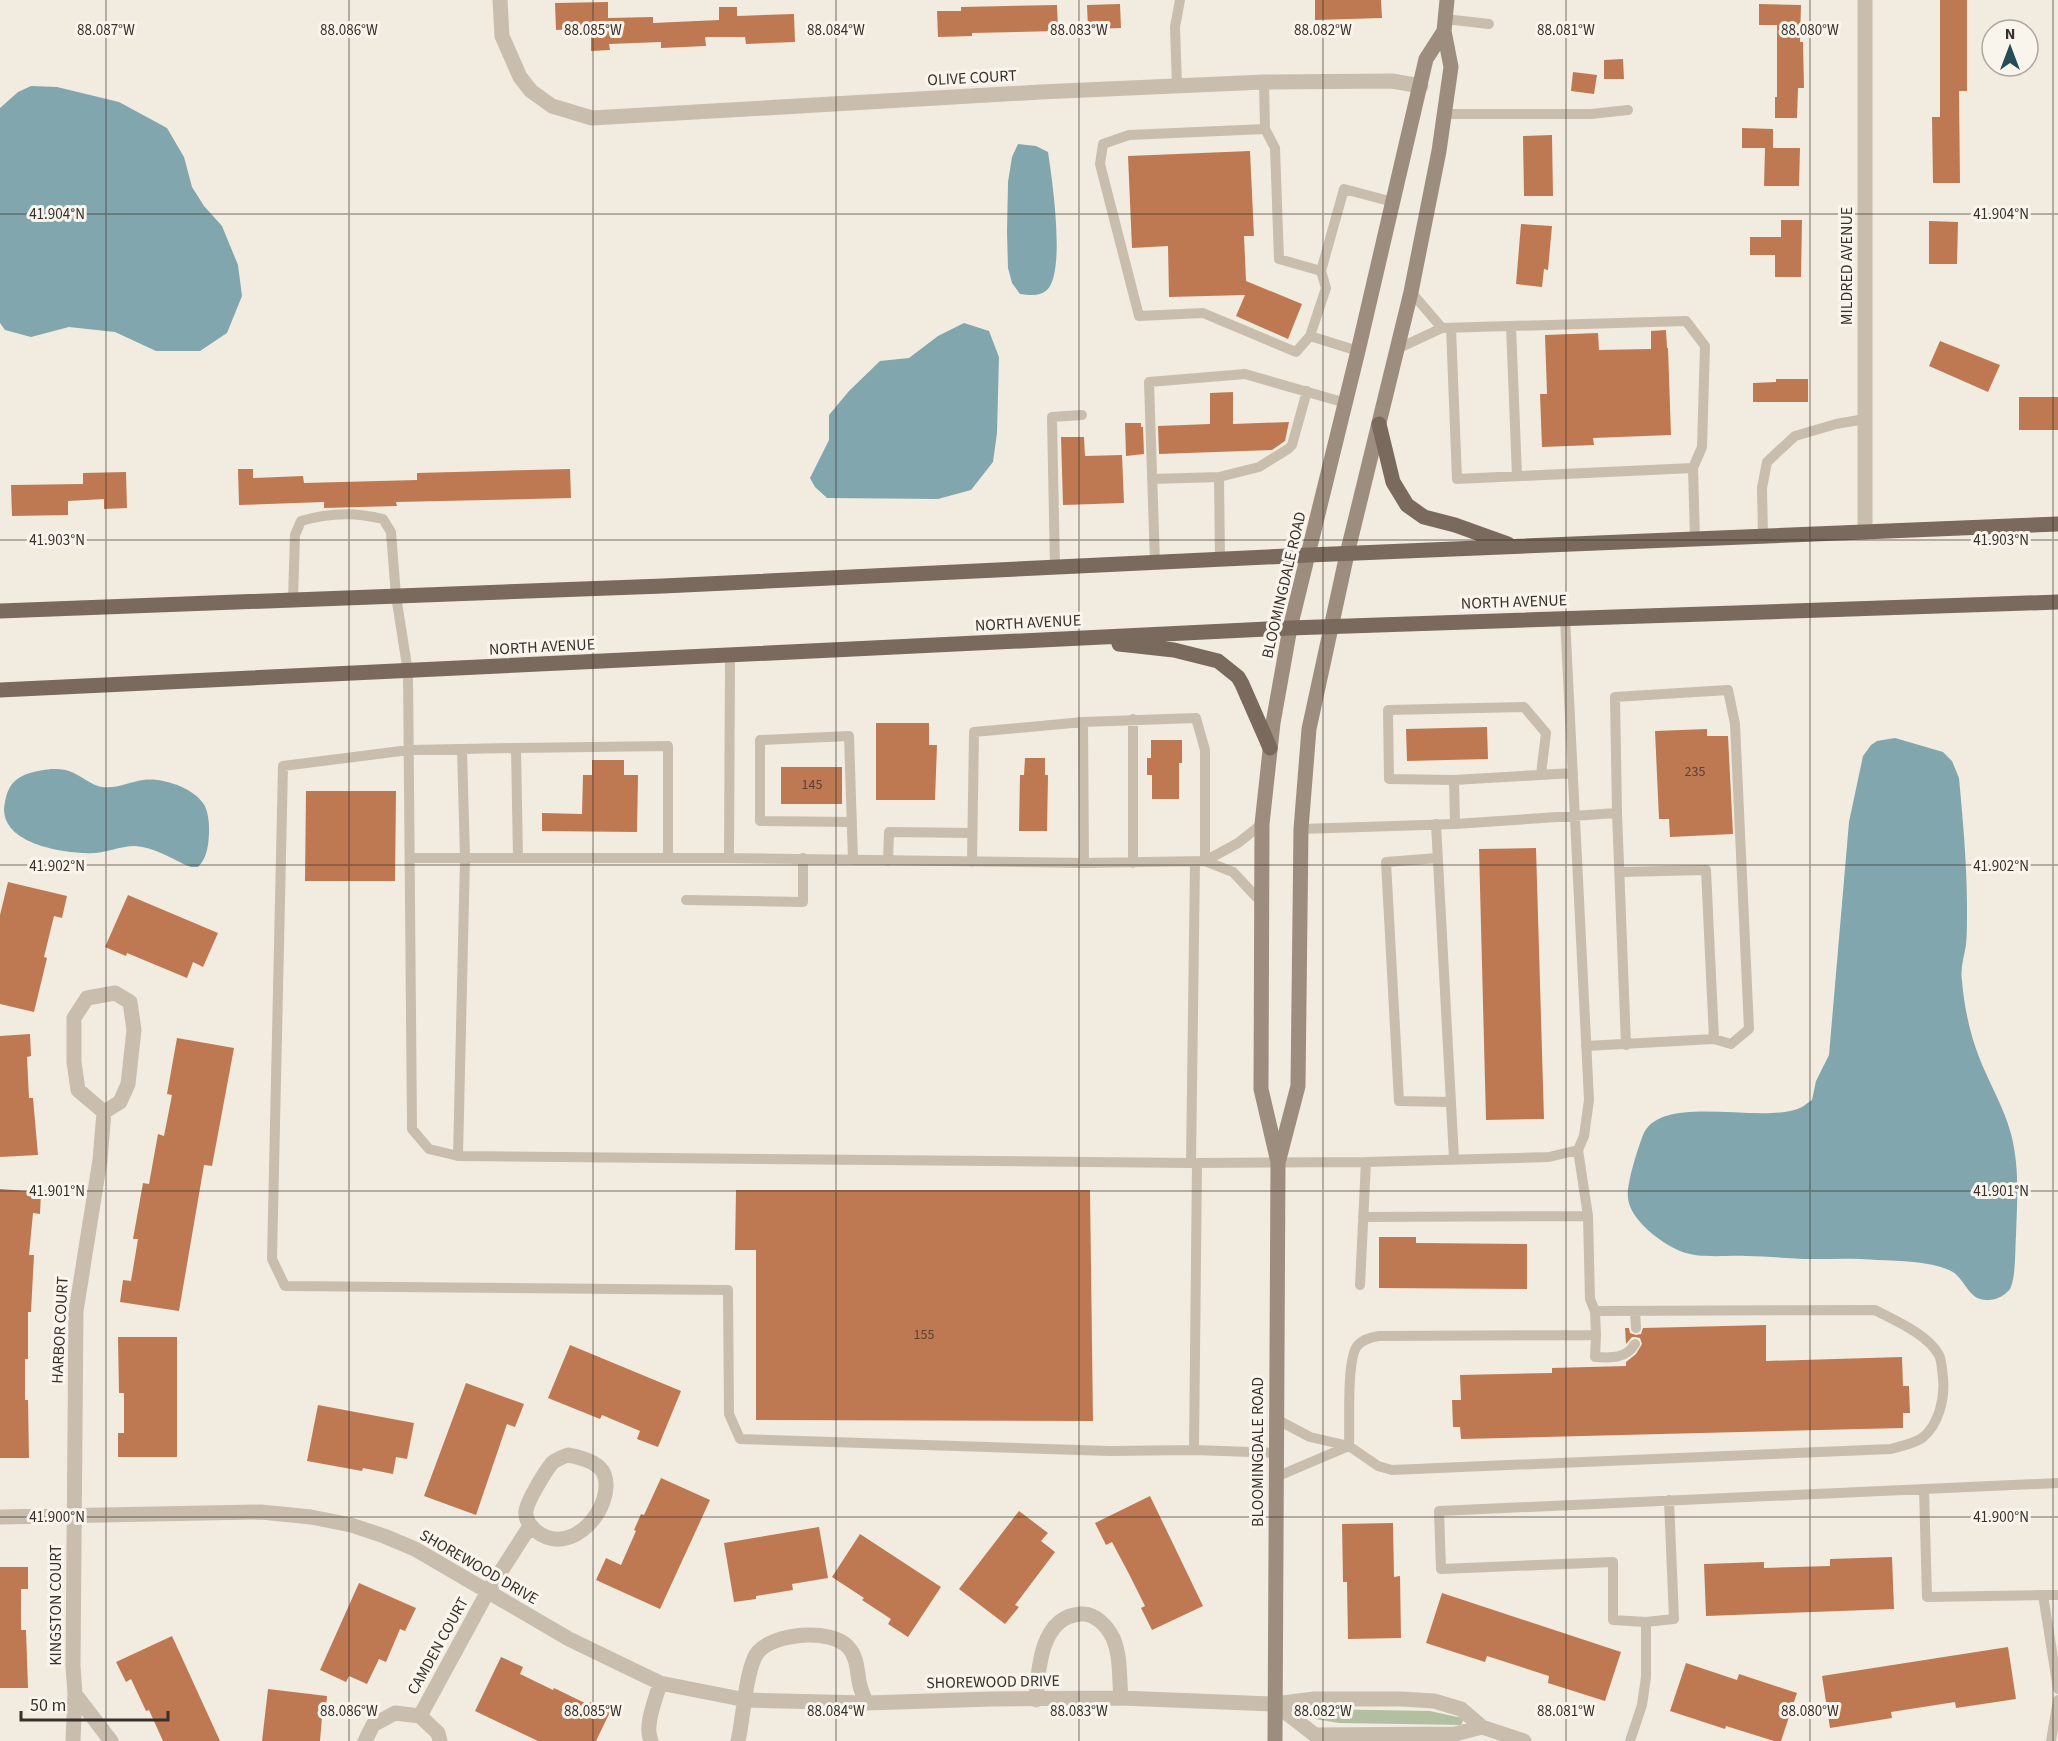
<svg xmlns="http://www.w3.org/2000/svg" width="2058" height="1741" font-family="'Source Sans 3',sans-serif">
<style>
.green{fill:#b2c0a1}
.water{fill:#81a6ad}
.building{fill:#be7952}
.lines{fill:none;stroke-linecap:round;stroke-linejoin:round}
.lane{stroke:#c9bdad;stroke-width:10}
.street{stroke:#c9bdad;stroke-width:15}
.secondary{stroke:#9d8d7e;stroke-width:15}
.primary{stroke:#796a5d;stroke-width:15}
.ticks{fill:none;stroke:#38312b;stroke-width:1.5;stroke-opacity:0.45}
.labels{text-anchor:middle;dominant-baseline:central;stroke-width:6;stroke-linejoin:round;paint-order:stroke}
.number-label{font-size:14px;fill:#5a4335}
.street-label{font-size:16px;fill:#38312b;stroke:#f9f5ed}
.ticks-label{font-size:15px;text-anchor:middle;fill:#38312b;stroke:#f9f5ed;stroke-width:6;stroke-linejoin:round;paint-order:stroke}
</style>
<rect width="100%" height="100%" fill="#f2ece0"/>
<path class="green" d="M1316,1709l114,2 32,7 1,3 -2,4 -122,-2 -24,-4 -3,-6z"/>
<path class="water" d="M31,86l26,1 62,15 48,26 17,29 8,30 12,19 18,20 16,39 4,31 -15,37 -27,18h-44l-41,-19 -46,-5 -38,10 -26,-7 -5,-7v-215l18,-16z
M1018,144l18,2 12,6c4,26 18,120 -1,138 -8,7 -18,5 -27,4l-8,-11 -4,-15 -1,-36 1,-50 4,-25z
M964,323l25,8 10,26 -2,76 -4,29 -22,28 -33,9 -111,-1 -12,-11 -5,-9 19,-38v-25l20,-24 31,-30 29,-3 29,-22z
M1895,738l48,14 9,9 7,17c4,43 8,87 8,131 0,12 0,25 -1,36 -2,12 -6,24 -4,36 2,25 8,53 17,76 10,26 25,50 32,77 9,34 6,68 5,102 -1,12 0,42 -6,53 -3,4 -10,9 -15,10 -28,7 -27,-21 -46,-29 -21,-9 -49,-9 -71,-10 -23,-2 -44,-1 -66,-1 -22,0 -44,-3 -66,-3 -20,-1 -47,3 -66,-5 -19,-8 -50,-31 -52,-53 -2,-13 10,-50 15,-63 18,-44 122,-9 159,-28 4,-2 6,-5 10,-7l4,-19 13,-26 20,-233 14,-66 8,-11 6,-4z
M51,769c6,0 12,0 18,2 12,4 21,14 33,16 15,2 27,-5 41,-7 19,-3 52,8 62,26 3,7 4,15 4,22 0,14 -1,29 -11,39h-7c-18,-7 -36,-20 -56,-21 -17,0 -33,9 -50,7 -27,-1 -81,-10 -81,-44 1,-8 2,-15 6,-22 9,-14 26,-16 41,-18z"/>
<path class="building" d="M1315,0h66l1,18 -67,2z
M1940,0h27v91h-8l1,92h-27l-1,-66h8z
M608,2v16l45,-1v6l66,-3v-13h18v9l57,-2 1,28 -49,2 -1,-7h-40l1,9 -45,2v-6l-52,2 1,6 -19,1v-23l-35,2 -1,-27z
M1120,4l1,24 -33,1 -1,-24z
M1759,4l42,1 -1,37h3l1,46h-6l-1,30h-22v-21h2v-72h-18z
M1057,5l1,26 -86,2v3l-34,1 -1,-26h24v-4z
M1623,59l1,20h-20v-19z
M1573,72l24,3 -3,19 -23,-3z
M1742,128l31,1v19h-31z
M1552,135l1,61h-29l-1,-60z
M1765,148h35l-1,38h-35z
M1250,151l4,85h-10l2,45 56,23 -14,35 -52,-23 9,-21 -76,2 -1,-51 -36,2 -4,-92z
M1781,220h21l-1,57h-26v-22h-25v-18h31z
M1929,221l29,1 -1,42h-28z
M1521,224l31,2 -4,44 -4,-1 -2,18 -26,-3z
M1666,330l1,18h1l3,87 -78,3 1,7 -52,2 -2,-53h7l-2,-59 53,-2 1,17 52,-1v-18z
M1940,341l60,24 -12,27 -59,-26z
M1776,379h32v23h-55v-19l23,-1z
M1233,392v32l56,-2 -4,19 -13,9 -113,4 -1,-28 52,-2v-31z
M2019,397h39v33h-39z
M1125,423h16v4h2l1,27 -18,2z
M1061,437h23l1,19 37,-1 2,48 -61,2z
M238,469h15v9l50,-2 1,7 113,-3v-7l153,-4 1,29 -175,4 1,4 -73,2v-6l-85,3z
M126,472l1,36 -23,1v-10l-36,2v14l-56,1 -1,-31 72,-1v-11z
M876,723h53v22h8l-2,55h-59z
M1487,727l1,32 -81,2 -1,-32z
M1707,729v7h21l5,98 -63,3 -1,-18h-10l-4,-88z
M1151,740h31v23h-3v36h-27v-24h-5v-17h4z
M1025,758h20v17h3l-1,56h-28l1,-56h4z
M592,760h32v15h14l-1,57 -95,-1v-18l40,1 1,-39h9z
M781,767h61v37h-61z
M306,791h90l-1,90h-90z
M1536,848l8,271 -58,1 -7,-271z
M8,882l59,14 -5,22 -8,-2 -10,41 3,1 -13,54 -34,-8v-89z
M128,895l90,38 -15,34 -10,-5 -6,16 -60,-25 -1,3 -21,-9z
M30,1034l1,22 -4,1 2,41h4l5,57 -38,2v-121z
M177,1038l57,10 -22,118 -8,-1 -25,146 -59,-9 3,-22 8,1 7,-42h-5l10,-56 6,1 9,-50 6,2 8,-41 -5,-1z
M0,1189l41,3 -1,22 -7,-1 -4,42h5l-3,57h-3v47h-3v41h3l1,58h-29z
M736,1190h354l3,231 -337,-1v-170h-21z
M1379,1237h37v6l111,1v45l-148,-1z
M1766,1325v36l136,-4 1,29h6l1,27h-7v15l-442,11 -1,-12h-7l-1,-27h9l-1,-25 92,-2v-5l74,-2v-4l10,-8 6,-10 -2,-6 -5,-1h-3l-6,7 -1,-16h4l1,5 6,2 5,-1 2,-6z
M118,1337h59v120h-59v-24h6v-40h-5z
M570,1345l111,46 -23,56 -21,-8 3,-8 -38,-16 -2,4 -52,-21z
M466,1383l58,21 -9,23 -8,-3 -31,91 -52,-19z
M318,1405l96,18 -7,36 -11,-2 -3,17 -30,-6 -1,3 -55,-10z
M661,1478l49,22 -50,109 -64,-29 10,-22 15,7 15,-34 -2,-1 7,-16 3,1z
M1150,1496l53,110 -51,24 -11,-22 4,-2 -16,-32 -17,-32 -6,3 -11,-22z
M1019,1511l29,22 -7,8 14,11 -40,53 4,2 -14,17 -46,-35z
M1393,1523l1,54 6,-1 1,62 -53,1 -1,-57h-4l-1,-58z
M819,1527l9,51 -36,6 1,6 -37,6v3l-22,3 -10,-59z
M860,1534l81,53 -33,50 -20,-13 3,-5 -29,-19 2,-2 -32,-21z
M1892,1557l2,52 -188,7 -2,-52 60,-2v6l66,-2v-7z
M0,1567h28v22h-7v41h5l2,58h-28z
M359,1583l57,25 -11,23 -5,-2 -14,33 -7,-3 -12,25 -18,-8 -3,6 -26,-12z
M1442,1593l179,59 -16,49 -57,-18 1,-7 -62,-20 -2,6 -59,-19z
M172,1636l48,105h-57l-14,-31 -3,1 -15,-32 -5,3 -10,-20z
M2008,1647l8,52 -60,9 -1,-6 -64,10 1,6 -62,10 -8,-52z
M501,1657l22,10 -3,7 33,16 1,-2 35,17 1,-3 20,10 -14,29h-58l-63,-30z
M1686,1663l51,17 2,-6 58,19 -16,48h-7l-48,-15 -1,3 -55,-18z
M268,1689l59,7 -2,22 -3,-1 -2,24h-58z"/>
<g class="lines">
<path class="lane" d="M1445,19l44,5
M1264,82l1,47 10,19 4,111 42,12 23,-82 49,13
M1177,86l-2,-59 5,-27
M1446,114h145l37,-4
M1265,129l-136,6 -26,9 -3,20 39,152 64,-3 93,39 14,-16
M1321,271l5,17 -16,48 48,15
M1411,292l31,36
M1511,326l6,150
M1451,328l6,151 236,-11
M1397,349l45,-21 244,-7 19,25 -3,101 -9,21 2,71
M1219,477l40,-10 29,-18 4,-4 15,-54
M1152,479l67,-2 1,83
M1763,536l-1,-48 5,-26 28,-26 41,-12 29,-5
M1155,563l-6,-181 96,-8 101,29
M1055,568l-3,-151 30,-2
M293,600l2,-65 6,-14c26,-8 55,-9 82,-2l8,13 5,64 12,76 4,457 17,20 29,7 733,7 175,-1 183,-5 29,-7 6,-14 5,-36 -24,-482
M730,656l-1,202 355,5 121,-2 28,11 28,30
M1133,719v144
M1083,722l1,141
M516,748l152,-2v112
M1541,774l5,-41 -22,-26 -136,3 1,69 65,1 119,-7
M1454,780l1,44
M1617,813l9,232
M852,822l-92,-1v-81l89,-4 4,124
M1436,824l18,335
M1301,829l154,-5 162,-11 -2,-116 113,-7 7,34 14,305 -18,15 -17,-5 -128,7
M410,858h319
M518,858l-2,-110 -107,2 -126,16 -11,493 13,27 443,4 1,124 11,25 370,12 84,-1 82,3
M1438,858l-52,4 13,239 52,1
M888,861l1,-29 82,1
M1205,861l33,-18 24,-19
M972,862l2,-130 109,-10 113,-4 9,32v111
M1620,872l86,-2 8,169
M686,900l117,2v-44
M458,1156l7,-298 -3,-109
M1191,1163l4,-302
M1363,1217l225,-1
M1360,1285l6,-123
M1635,1311l1,17
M1596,1335l-1,22c16,1 31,2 40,-13
M1276,1419l34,18 39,9 29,20 14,4 499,-21c10,-3 22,-5 31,-11 17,-13 23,-40 21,-60 -1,-6 -1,-17 -4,-23 -12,-21 -43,-34 -64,-45l-280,1 -5,-12 -2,-83 -10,-66
M1349,1446c1,-20 -3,-89 9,-101 6,-6 13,-8 21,-9l217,-1 -1,-24
M1194,1450l3,-287
M1276,1477l73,-31
M1924,1489l3,108 116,-2
M2058,1595h-15l15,94
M1646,1622l28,-3 -5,-119
M1630,1741l12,-36 4,-28v-55l-33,-2v-58l-172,7 -2,-58 619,-28
M2051,1741l7,-41"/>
<path class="street" d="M500,0l2,36 18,41 11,14 21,15 40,12 448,-26 224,-10 128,-1 29,5
M1865,532v-532
M115,993l15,9 4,28 -6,54 -8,18 -16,10 -26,-22 -4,-28v-44l13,-20z
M568,1455c11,2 31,7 36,19 12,31 -32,86 -68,57 -6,-5 -11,-12 -10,-20 1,-10 19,-39 26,-48 5,-4 10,-6 16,-8z
M0,1517l261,-5 50,5 40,8 33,11 31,13 154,90 91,44 86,17 120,3 125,-4 130,-1 154,6 39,-5h88l32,2 27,8 21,18 42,14
M75,1694l36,47
M1036,1700c2,-31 5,-84 45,-86 14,-1 26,12 32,24 8,19 6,40 8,60
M1275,1704l40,31 140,-1 27,-7
M420,1716l67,-123 43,-67
M73,1741l2,-47 -2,-28 3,-355 24,-151 4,-48
M365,1741l8,-16 22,-12 25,3 18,17 2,8
M651,1741c-7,-16 5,-42 9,-58
M738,1741c5,-20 8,-75 20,-89 16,-19 73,-24 90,-5 9,9 9,23 11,34 1,8 5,15 7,22"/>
<path class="secondary" d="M1279,1159l19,-73 3,-257 8,-100 38,-175 64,-262 28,-141 12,-84 -7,-36 3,-31
M1275,1741l3,-579 -17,-73 1,-265 11,-101 17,-95 68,-277 68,-292 18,-28"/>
<path class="primary" d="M1379,424l14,58 14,23 17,12 31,8 53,19
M0,611l663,-25 646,-31 749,-31
M1119,644l55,6 44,11 20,16 4,7 28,64
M0,690l1290,-62 768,-26"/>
</g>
<path class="ticks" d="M106,0v1741M349,0v1741M593,0v1741M836,0v1741M1079,0v1741M1323,0v1741M1566,0v1741M1810,0v1741M2053,0v1741M0,214h2058M0,540h2058M0,865h2058M0,1191h2058M0,1517h2058"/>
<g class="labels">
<g class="number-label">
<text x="1695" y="772">235</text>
<text x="812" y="785">145</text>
<text x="924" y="1335">155</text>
</g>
<g class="street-label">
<text transform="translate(972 78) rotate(-3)">OLIVE COURT</text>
<text transform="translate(1847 266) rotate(-90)">MILDRED AVENUE</text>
<text transform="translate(1284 585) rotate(-77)">BLOOMINGDALE ROAD</text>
<text transform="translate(1514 602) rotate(-2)">NORTH AVENUE</text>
<text transform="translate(1028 623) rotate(-3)">NORTH AVENUE</text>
<text transform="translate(542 647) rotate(-3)">NORTH AVENUE</text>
<text transform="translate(60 1330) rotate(-87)">HARBOR COURT</text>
<text transform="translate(1258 1452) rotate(-90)">BLOOMINGDALE ROAD</text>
<text transform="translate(479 1567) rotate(30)">SHOREWOOD DRIVE</text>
<text transform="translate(56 1605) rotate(-90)">KINGSTON COURT</text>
<text transform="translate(438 1646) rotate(-61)">CAMDEN COURT</text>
<text transform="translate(993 1682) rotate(-1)">SHOREWOOD DRIVE</text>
</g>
</g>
<g class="ticks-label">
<text x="106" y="35">88.087°W</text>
<text x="349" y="35">88.086°W</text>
<text x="593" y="35">88.085°W</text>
<text x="836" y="35">88.084°W</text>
<text x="1079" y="35">88.083°W</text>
<text x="1323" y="35">88.082°W</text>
<text x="1566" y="35">88.081°W</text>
<text x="1810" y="35">88.080°W</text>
<text x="57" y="219">41.904°N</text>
<text x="2001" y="219">41.904°N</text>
<text x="57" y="545">41.903°N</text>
<text x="2001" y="545">41.903°N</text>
<text x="57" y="871">41.902°N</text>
<text x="2001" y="871">41.902°N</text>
<text x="57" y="1196">41.901°N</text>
<text x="2001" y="1196">41.901°N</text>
<text x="57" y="1522">41.900°N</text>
<text x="2001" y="1522">41.900°N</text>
<text x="349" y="1716">88.086°W</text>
<text x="593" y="1716">88.085°W</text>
<text x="836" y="1716">88.084°W</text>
<text x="1079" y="1716">88.083°W</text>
<text x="1323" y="1716">88.082°W</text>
<text x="1566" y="1716">88.081°W</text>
<text x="1810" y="1716">88.080°W</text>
</g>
<g transform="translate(2010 48)"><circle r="28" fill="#f9f5ed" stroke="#aca79f" stroke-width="1.5"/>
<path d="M0-4.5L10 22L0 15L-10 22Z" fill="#234e57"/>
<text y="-9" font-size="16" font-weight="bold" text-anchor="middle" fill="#38312b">N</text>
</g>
<path d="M21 1711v9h147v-9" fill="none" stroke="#38312b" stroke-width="3"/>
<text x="30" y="1711" font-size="18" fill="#38312b" stroke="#f9f5ed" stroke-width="4.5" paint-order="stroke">50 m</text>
</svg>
